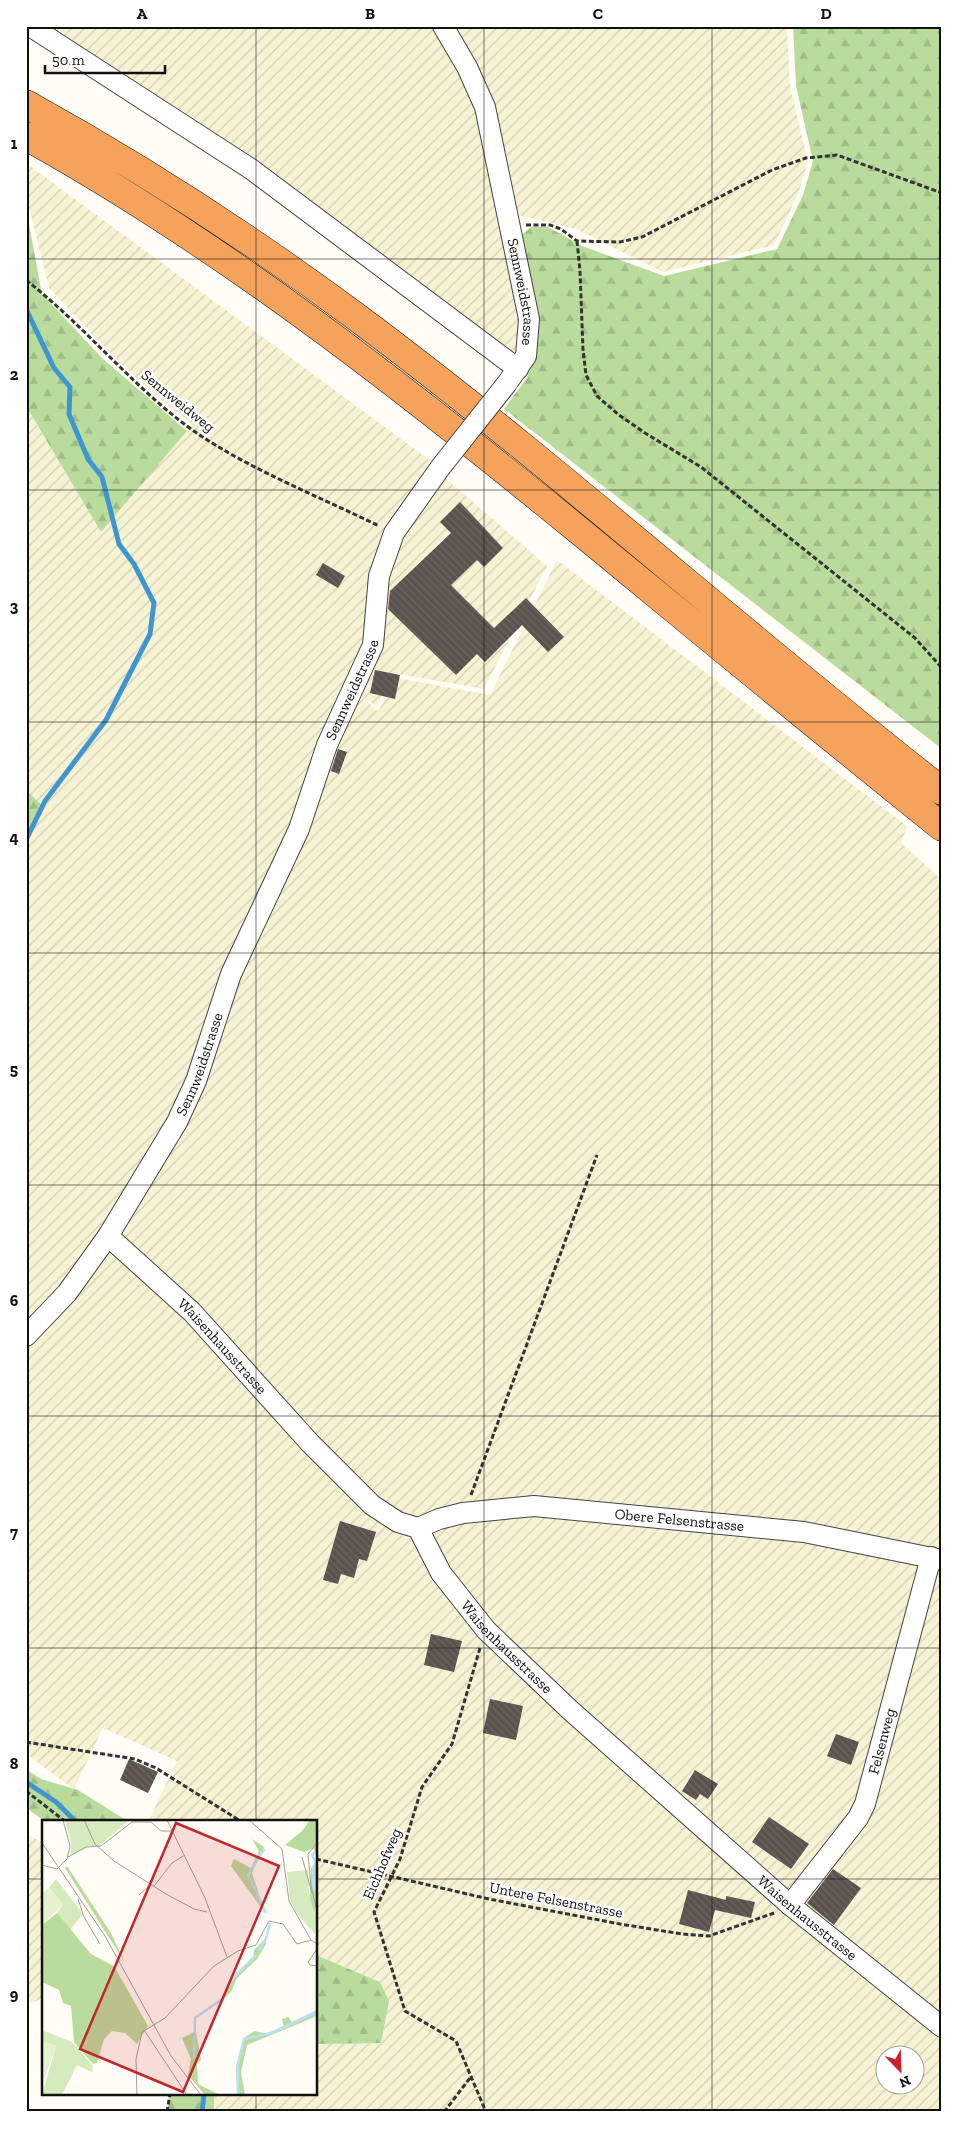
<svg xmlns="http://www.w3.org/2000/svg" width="968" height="2138" font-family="'Zilla Slab',serif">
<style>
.farmland{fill:url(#farmland-furrows);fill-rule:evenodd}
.forest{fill:url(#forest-firs)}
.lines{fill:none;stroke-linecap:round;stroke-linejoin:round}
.stream{stroke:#3f96cf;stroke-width:5}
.building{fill:url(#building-back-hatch)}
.minor-casing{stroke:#444;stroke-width:22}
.highway-casing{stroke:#222;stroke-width:29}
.path{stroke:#333;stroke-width:3;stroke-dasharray:5 2.5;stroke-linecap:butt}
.minor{stroke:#fff;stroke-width:20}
.highway{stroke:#f5a25d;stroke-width:28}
.minor-bridge-casing{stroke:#444;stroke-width:22;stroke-linecap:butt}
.minor-bridge{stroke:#fff;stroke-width:20}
.grid{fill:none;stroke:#111;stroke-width:1;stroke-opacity:0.55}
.labels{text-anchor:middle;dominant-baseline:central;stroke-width:5;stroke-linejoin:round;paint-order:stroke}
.street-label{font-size:15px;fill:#111;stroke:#fff}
.inset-river{fill:none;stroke:#b9e0f7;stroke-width:2.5}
.inset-road{fill:none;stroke:#a09f9a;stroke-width:1}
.view{fill:#c4262e;fill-opacity:0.15;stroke:#c4262e;stroke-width:2.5}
.inset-edge{fill:none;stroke:#111;stroke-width:2.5}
.neatline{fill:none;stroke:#111;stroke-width:2}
.grid-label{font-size:16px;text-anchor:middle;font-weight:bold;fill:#111}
</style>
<defs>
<pattern id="farmland-furrows" width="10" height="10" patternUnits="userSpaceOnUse" patternTransform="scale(1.25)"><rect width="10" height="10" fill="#f6f3d4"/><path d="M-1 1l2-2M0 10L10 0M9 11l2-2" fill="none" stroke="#d2cfb5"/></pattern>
<pattern id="forest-firs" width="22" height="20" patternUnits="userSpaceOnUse" patternTransform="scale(1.25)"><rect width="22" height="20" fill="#b9dc9c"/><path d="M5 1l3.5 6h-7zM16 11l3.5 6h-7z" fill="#9ebc85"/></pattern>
<pattern id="building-back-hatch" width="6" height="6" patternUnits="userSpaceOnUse" patternTransform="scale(1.25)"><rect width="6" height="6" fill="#5a524d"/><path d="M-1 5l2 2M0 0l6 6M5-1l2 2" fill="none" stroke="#6d6662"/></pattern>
</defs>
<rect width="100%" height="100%" fill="#fffdf5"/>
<path class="farmland" d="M36,26h402l36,64 47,218 1,41 -9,4z
M447,26h340l3,61 18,75 -10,32 -24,51 -111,27 -87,-43 -58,-14z
M26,163l405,298 -36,63 -28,118 -166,416 -90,166 -85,106v-924l75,126 91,-108 -32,-25 -45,-41 -66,-70 -23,-93z
M443,476l104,90 -63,123 -91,-16 -16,33 -17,-10 18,15 20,-33 92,17 67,-135 350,266 -6,17 41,37v1232h-728v-18h102v-50l5,1 59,-63 -64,-27v-133h-168l29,-61 -74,-33 -29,61 -48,-35v-414l140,-192 69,-172 120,-283 30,-142zM886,2056h30v30h-30z
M26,1834l18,9v155l-18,7z"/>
<path class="forest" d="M793,26h149v723l-438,-340 23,-31 8,-24 -14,-118 10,-9h17l34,19 82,30 113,-27 26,-54 10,-34 -17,-75z
M26,208l16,86 61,65 84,72 -86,101 -75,-126z
M28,792l16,15 -18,31v-42z
M26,1769l15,10 37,11 51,32h-83l-20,-14z
M316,1955l64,27 9,19 -8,42 -65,1z
M170,2094h44v18h-47z"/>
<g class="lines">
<path class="stream" d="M26,840l19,-39 61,-81 44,-86 4,-31 -20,-39 -15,-20 -17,-67 -14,-18 -19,-45 1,-27 -16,-19 -27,-57
M26,1782l30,20 20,20
M202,2112l2,-18"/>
</g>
<path class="building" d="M460,502l43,46 -19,19 -7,-7 -26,25 43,43 32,-30 38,39 -16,15 -26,-27 -37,37 -8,-8 -21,21 -68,-66 2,-18 61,-58 -11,-11z
M323,563l22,13 -7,12 -22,-13z
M375,670l25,5 -5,24 -25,-6z
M338,749l9,3 -8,22 -8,-3z
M340,1521l36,11 -9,29 -8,-2 -5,19 -13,-4 -3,10 -15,-4z
M431,1634l31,7 -8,31 -30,-7z
M490,1699l33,7 -7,34 -33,-7z
M836,1734l23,8 -8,23 -24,-9z
M129,1759l29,13 -10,21 -28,-13z
M695,1770l23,14 -10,15 -8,-5 -4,6 -14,-9z
M769,1817l40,27 -18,25 -39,-27z
M833,1869l28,19 -27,37 -27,-22z
M688,1890l38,10v-4l29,6 -4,16 -36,-8 -6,22 -30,-8z"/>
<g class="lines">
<g class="minor-casing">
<g id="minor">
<path d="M30,26l221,143 267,200"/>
<path id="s1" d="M443,26l24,41 18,40 44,212 -3,37 -16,23"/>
<path id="s2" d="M108,1236l84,76 118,131 62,62 26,17 20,6 23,45 45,57 84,80 220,195 152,122"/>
<path id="s3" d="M26,1336l41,-43 41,-57 69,-114 19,-41 35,-107 68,-145 28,-84 46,-100 6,-69 15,-43 46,-65"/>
<path id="s4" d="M418,1528l21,-9 24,-6 71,-7 270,26 138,28"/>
<path id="s5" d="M790,1905l68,-87 7,-14 66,-247"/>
</g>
</g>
<g class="highway-casing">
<path id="highway" d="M26,104c114,63 224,134 329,212 202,150 388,320 587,475
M26,136c196,109 372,247 545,388 123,101 246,203 371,303"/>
</g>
<path class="path" d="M526,225h24l11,4 16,12 43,1 22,-5 130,-67 34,-12 31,-3 105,38
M577,241l3,30 3,79 3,25 11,21 22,19 26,18 56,34 214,171 27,30
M26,280c51,40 93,90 143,132 58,49 141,80 210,114
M471,1495l126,-340
M480,1648l-28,96 -30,43 -22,72 -26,53 31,99 51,30 30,71
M26,1742l109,17 21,9 86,54
M26,1791l40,31
M316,1859l173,40 131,25 62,10 27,2 65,-23
M167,2112l3,-18
M444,2112l26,-34"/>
<use href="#minor" class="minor"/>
<use href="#highway" class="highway"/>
<g class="minor-bridge-casing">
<path id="minor-bridge" d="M440,468l68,-86"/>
</g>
<use href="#minor-bridge" class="minor-bridge"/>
</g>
<path class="grid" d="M256,26v1796M484,26v2086M712,26v2086M26,259h916M26,490h916M26,722h916M26,953h916M26,1185h916M26,1416h916M26,1648h916M26,1879h18M316,1879h626M256,2094v18"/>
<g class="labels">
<g class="street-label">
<text stroke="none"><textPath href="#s1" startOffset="280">Sennweidstrasse</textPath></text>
<text transform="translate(178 401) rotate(39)">Sennweidweg</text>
<text stroke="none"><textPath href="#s3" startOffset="730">Sennweidstrasse</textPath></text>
<text stroke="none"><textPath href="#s3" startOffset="325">Sennweidstrasse</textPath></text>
<text stroke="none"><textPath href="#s2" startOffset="159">Waisenhausstrasse</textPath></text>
<text stroke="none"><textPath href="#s4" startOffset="265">Obere Felsenstrasse</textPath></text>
<text stroke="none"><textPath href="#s2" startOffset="579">Waisenhausstrasse</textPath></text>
<text stroke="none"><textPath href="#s5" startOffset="191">Felsenweg</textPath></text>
<text transform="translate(382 1864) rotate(-67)">Eichhofweg</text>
<text transform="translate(556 1900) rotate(11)">Untere Felsenstrasse</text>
<text stroke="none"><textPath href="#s2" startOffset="984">Waisenhausstrasse</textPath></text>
</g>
</g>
<g transform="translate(42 1820)">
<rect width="275" height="275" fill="#fffdf5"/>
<path d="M23,0h64l-30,26h-9l-19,10v-14zM266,50l1,22 8,20 -2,22 -20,-23 -5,-12 -3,-27zM14,59l27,35 -13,16 -13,-17 6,-9 -14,-16zM0,210l30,12 21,24 -1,6 -15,-7 -15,30h-20l14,-49 -11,-4 -3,6z" fill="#d5ebbd"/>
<path d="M268,0h7v35l-4,-7 -9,4 -19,-7 17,-14zM210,19l12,8 -12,26 13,40 -34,-47 3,-7 17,9 8,-17zM275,44v42l-3,5 -4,-12 1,-31zM25,46l44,67 14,30 -60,-95zM15,93l34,41 23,12 34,60 -11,18 -12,-11 -13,-2 -8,8 -7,24 -4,1 -19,-22 -3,-36 -8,-3 -4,-13 -17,-8v-57zM224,118v6l-9,15 -20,19 -6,14 -16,15 9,-10 5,-16 24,-21 1,-10zM275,190v6l-70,29 -6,27 4,23h-8l-1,-28 8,-29 10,-7 14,3 16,-6 -2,-9 6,-2 4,5zM154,211l5,29 -4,4 1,20 22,11h-15l-17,-20 3,-16 -9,-21z" fill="#b9dc9c"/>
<path d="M7,68l14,16 -21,21v-32zM3,222l11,4 -14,39v-35z" fill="#e6f2cf"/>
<path class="inset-river" d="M222,29l-16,26 18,38M272,70l-1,-22 3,-5 -4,-8 5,-4M216,131l8,-12 4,-16M152,238l1,-40 27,-19 10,-20 24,-24M196,275v-32l6,-24 27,-6 46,-21"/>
<path class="inset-road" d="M42,0l11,24 19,17 52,33 28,15 13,3M125,0l38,78 22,59M207,0l33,29 7,52 22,39M0,23l63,93 66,120 30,39M275,23l-9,11 3,32 6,25M26,37l18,-10 15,-1 31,-24h19l10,9h10M260,37l10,36M0,45l15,4 10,-10 3,-13 -7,-26M112,66l18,-23 13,-8M97,75l12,-11M36,79l6,18M42,97l16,27M275,129l-9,13 2,3 7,1M102,210l43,65M95,275l-1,-36 6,-27 23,-14 49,-52 24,-15 18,-6 13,-24 14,3 14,20 14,-4 6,4"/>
<path class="view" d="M134,3l103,43 -96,226 -103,-43z"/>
<rect width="275" height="275" class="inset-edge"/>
</g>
<rect width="968" height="2138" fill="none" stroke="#ffffff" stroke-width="55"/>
<g transform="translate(900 2070) rotate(157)"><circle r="24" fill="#ffffff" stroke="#a0a0a0"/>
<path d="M0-4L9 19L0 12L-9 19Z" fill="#c4262e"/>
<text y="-8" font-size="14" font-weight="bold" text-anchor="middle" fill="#111111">N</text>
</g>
<path d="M45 65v8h120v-8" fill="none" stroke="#111111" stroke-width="2.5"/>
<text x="52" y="65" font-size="15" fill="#111111" stroke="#ffffff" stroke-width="4" paint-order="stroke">50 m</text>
<rect x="28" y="28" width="912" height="2082" class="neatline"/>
<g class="grid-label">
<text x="142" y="19">A</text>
<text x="370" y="19">B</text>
<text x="598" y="19">C</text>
<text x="826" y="19">D</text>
<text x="14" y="149">1</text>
<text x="14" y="380">2</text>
<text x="14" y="612">3</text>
<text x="14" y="843">4</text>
<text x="14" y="1075">5</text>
<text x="14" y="1306">6</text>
<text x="14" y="1538">7</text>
<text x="14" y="1769">8</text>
<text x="14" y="2000">9</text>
</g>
</svg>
